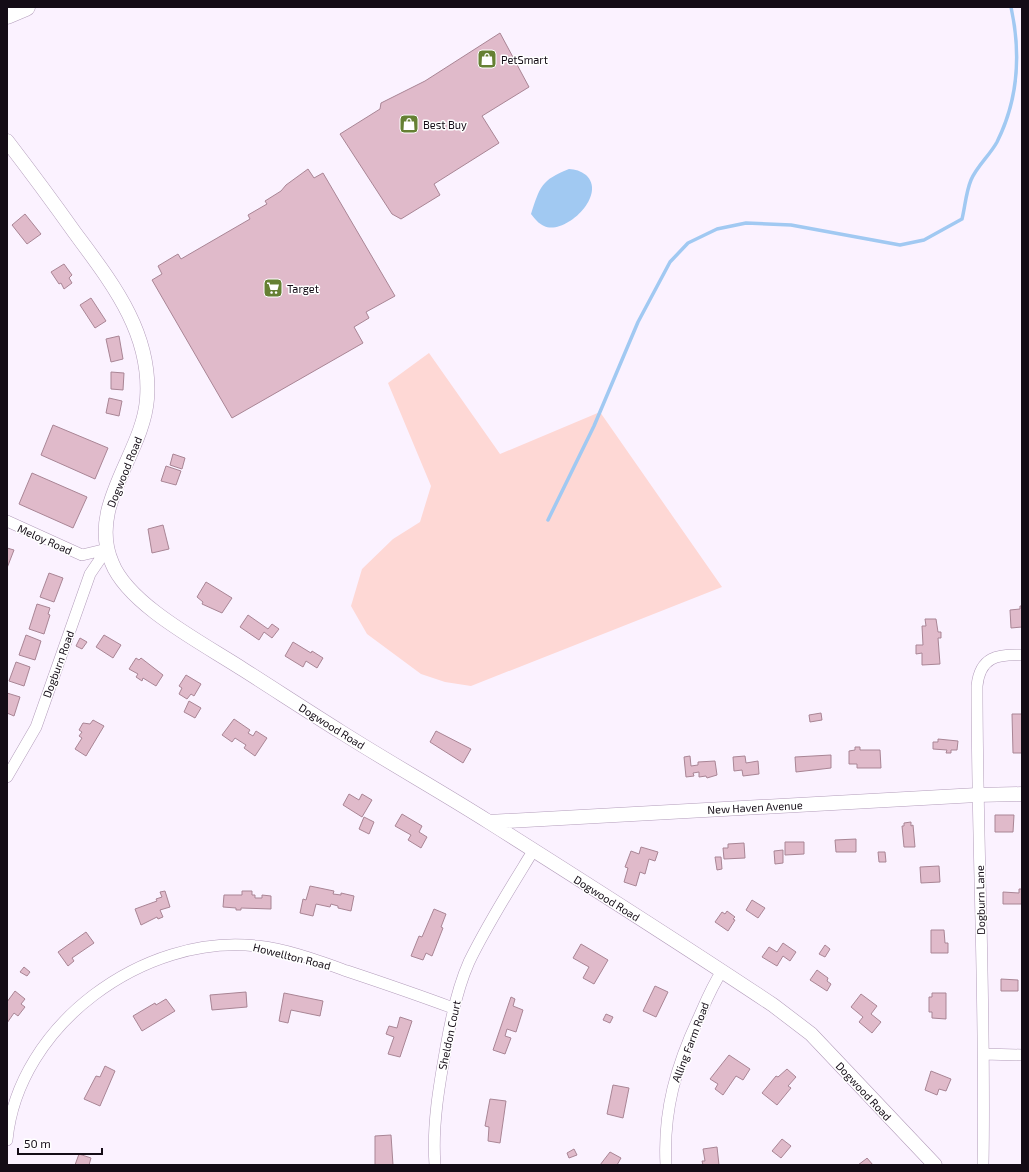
<svg xmlns="http://www.w3.org/2000/svg" width="1029" height="1172" font-family="'Exo 2',sans-serif">
<style>
.green{fill:#fed8d5}
.water{fill:#a1c9f2}
.lines{fill:none;stroke-linecap:round;stroke-linejoin:round}
.stream{stroke:#a1c9f2;stroke-width:3.5}
.building{fill:#e0baca;stroke:#a98595}
.minor-casing{stroke:#b39dbb;stroke-width:12}
.tertiary-casing{stroke:#b39dbb;stroke-width:15}
.primary-casing{stroke:#b39dbb;stroke-width:19}
.minor{stroke:#fff;stroke-width:11}
.tertiary{stroke:#fff;stroke-width:14}
.primary{stroke:#fff;stroke-width:18}
.labels{text-anchor:middle;dominant-baseline:central;stroke-width:3;stroke-linejoin:round;paint-order:stroke}
.poi-label{font-size:11px;fill:#140c16;stroke:#fff;text-anchor:start}
.street-label{font-size:11px;fill:#140c16;stroke:#fff}
</style>
<rect width="100%" height="100%" fill="#fbf2ff"/>
<path class="green" d="M429,353l71,101 100,-42 122,175 -251,99 -26,-4 -24,-8 -54,-40 -16,-28 11,-37 31,-30 27,-17 11,-36 -43,-103z"/>
<path class="water" d="M569,169c6,0 12,2 17,6 22,20 -21,61 -42,51 -5,-2 -10,-8 -13,-12 9,-27 10,-34 38,-45z"/>
<g class="lines">
<path class="stream" d="M548,520l46,-94 44,-104 32,-60 18,-19 29,-14 29,-6 45,2 109,20 24,-5 38,-21c3,-12 4,-27 9,-39 6,-14 19,-25 26,-38 21,-42 24,-89 14,-135"/>
</g>
<path class="building" d="M500,33l29,54 -47,29 17,27 -65,41 6,11 -39,24 -9,-5 -52,-80 40,-25 1,-6 44,-22z
M308,169l6,9 9,-5 72,123 -29,16 3,6 -15,9 9,16 -131,75 -80,-138 10,-6 -4,-8 20,-12 3,5 69,-40 -2,-4 19,-11 -2,-3 16,-10 5,-6z
M25,214l16,20 -14,10 -15,-19z
M64,264l8,11 -3,3 3,5 -8,6 -3,-6 -2,1 -8,-12z
M91,298l15,23 -11,7 -15,-23z
M119,336l4,23 -12,3 -5,-23z
M111,372l13,1 -1,17 -12,-1z
M109,398l13,3 -3,15 -13,-3z
M53,425l55,23 -13,31 -54,-24z
M173,454l12,4 -3,11 -12,-4z
M166,466l15,5 -5,14 -15,-4z
M32,473l55,24 -14,31 -54,-24z
M163,525l6,24 -17,4 -4,-24z
M7,548l7,2 -7,18z
M49,573l14,5 -9,24 -14,-5z
M206,582l26,16 -10,15 -20,-9 1,-2 -6,-5z
M37,604l13,4 -2,6 2,1 -6,19 -15,-5z
M1020,606h2v21l-11,1 -1,-18 10,-1z
M248,615l20,14 4,-5 7,5 -7,9 -8,-6 -5,8 -19,-13z
M925,619h11l2,13h3v6h-3l2,26 -18,1v-12l-6,1v-9h7l-1,-19h4z
M26,635l15,6 -6,19 -16,-5z
M104,635l17,10 -8,13 -17,-11z
M80,638l7,4 -5,7 -6,-3z
M293,642l18,11 1,-2 11,7 -6,10 -11,-7 -3,6 -18,-11z
M136,658l3,2 2,-2 22,17 -7,11 -13,-8 -1,3 -6,-4 2,-3 -9,-5z
M16,662l14,5 -6,19 -15,-5z
M186,675l15,9 -7,12 -3,-2 -4,5 -8,-5 3,-6 -3,-2z
M7,693l13,4 -6,19 -7,-3z
M189,701l12,7 -6,10 -11,-6z
M821,713l1,7 -12,2 -1,-7z
M1012,714h10v39h-9z
M234,719l16,11 -2,3 5,3 3,-5 11,7 -12,18 -11,-8 2,-3 -11,-7 -3,4 -10,-7z
M93,720l11,6 -18,30 -11,-7 7,-11 -3,-2 3,-4 -3,-2 4,-7 7,1z
M436,731l35,18 -8,14 -33,-21z
M938,739l20,2 -1,9h-6v3h-5l1,-3 -14,-1v-7h5z
M855,747h5v3h20l1,18h-24v-4h-8v-13l6,-1z
M831,755v13l-35,4 -1,-15z
M690,756l1,10 7,-1v-3l17,-1 2,14 -10,3 -1,-2 -7,1v-5l-6,1 1,3 -8,1 -2,-20z
M745,756l1,7 12,-2 1,13 -16,2 -1,-6 -8,1 -1,-14z
M349,794l10,6 3,-6 10,6 -10,17 -19,-12z
M402,814l20,12 -3,6 8,5 -6,11 -13,-8 3,-5 -16,-9z
M995,815h19l-1,17h-18z
M364,817l10,5 -5,12 -10,-5z
M911,822v4l2,-1 2,22h-11l-2,-21h2v-3z
M856,839v13h-20l-1,-12z
M785,842h19v12l-19,1z
M744,843l1,15 -21,1 -1,-11h5v-4z
M641,847l17,5 -3,9 -6,-2 -4,15 -5,-2 -4,14 -12,-4 4,-14 -3,-1 6,-16 8,3z
M783,850v13l-8,1 -1,-13z
M878,852h7l1,10h-7z
M715,857h6l1,12 -5,1z
M939,866l1,16 -19,1 -1,-16z
M310,886l24,5 -1,3 8,1v-2l13,3 -3,15 -13,-3v-2l-7,-2 -1,3 -14,-3 -3,12 -13,-3 3,-14 3,1z
M1019,889h3v15h-19v-12l16,1z
M165,891l5,16 -10,3 3,7 -5,2 -1,-2 -16,8 -6,-16 22,-8 -1,-2 6,-2 -2,-5z
M242,891h10v4h3v3h7v-3l9,1v13l-30,-1v2h-5v-2l-13,-1 1,-12h18z
M752,900l13,8 -7,10 -12,-8z
M434,909l12,5 -5,13 2,1 -11,28 -6,-3 -3,7 -12,-4 8,-20 3,1z
M727,911l8,6 -2,2 2,1 -7,11 -13,-9 7,-10 3,2z
M931,930h13l1,13h3v10h-17z
M86,932l8,11 -22,15 2,3 -6,5 -10,-14z
M783,943l13,9 -6,9 -7,-5 -6,10 -15,-9 7,-10 8,5z
M581,944l27,16 -14,24 -11,-6 6,-11 -16,-9z
M825,945l5,4 -5,8 -6,-3z
M24,967l6,5 -3,4 -7,-4z
M817,970l11,8 -1,3 4,3 -4,7 -17,-11z
M1001,979l17,1v11h-17z
M655,986l13,6 -12,25 -13,-6z
M15,991l10,8 -4,5 4,3 -7,9 -4,-3 -7,10v-21z
M246,992l1,15 -35,3 -2,-15z
M284,993l39,8 -3,15 -29,-6 -3,13 -9,-2z
M932,993h14v26l-14,-1v-6h-3v-15h3z
M861,994l16,12 -6,8 10,8 -9,11 -13,-11 4,-5 -12,-10z
M511,997l4,2 -2,7 10,4 -7,22 -9,-3 -2,7 6,2 -6,16 -12,-4z
M166,999l9,12 -33,20 -9,-15 22,-13 1,2z
M606,1014l7,3 -3,6 -7,-3z
M400,1017l12,4 -12,36 -12,-3 6,-17 -8,-3 3,-8 8,2z
M729,1055l21,14 -7,11 -7,-4 -13,19 -8,-6 3,-5 -8,-5z
M105,1066l10,5 -15,35 -16,-7 12,-23 4,1z
M787,1069l9,8 -8,9 3,2 -14,17 -15,-12 14,-17 2,1z
M931,1071l20,8 -5,12 -7,-2 -2,6 -12,-5z
M613,1085l16,3 -6,30 -16,-4z
M490,1099l16,2 -6,42 -12,-2 1,-14 -4,-1z
M391,1135l2,30h-18v-29z
M782,1139l9,7 -10,12 -9,-7z
M717,1147l2,18h-16l-1,-4h3l-2,-12z
M574,1149l3,6 -8,3 -2,-5z
M610,1152l11,6 -4,7h-17z
M79,1154l12,4 -2,7h-14z
M867,1158l6,7h-15l8,-6z"/>
<g class="lines">
<g class="minor-casing">
<path id="minor" d="M7,521l75,34 25,-6
M7,777l29,-50 54,-153 17,-25
M984,1054l38,1
M7,1140c11,-115 137,-207 250,-194 30,3 62,15 90,25 36,12 71,24 106,37
M435,1165c-3,-39 4,-79 11,-118 5,-29 11,-58 23,-85 19,-39 42,-75 64,-111
M666,1165c-3,-54 10,-99 33,-148 7,-16 13,-31 23,-46
M983,1165c3,-160 -6,-319 -6,-479 3,-29 20,-32 45,-31"/>
</g>
<g class="tertiary-casing">
<path id="tertiary" d="M7,141c23,30 46,61 68,92 37,50 77,100 72,166 -4,55 -60,107 -35,164 17,43 94,82 132,107 33,21 65,42 97,62 49,31 99,59 148,90 95,60 191,121 284,183l38,29 124,131
M489,822l488,-27 45,-1"/>
</g>
<g class="primary-casing">
<path id="primary" d="M7,15l19,-8"/>
</g>
<use href="#minor" class="minor"/>
<use href="#tertiary" class="tertiary"/>
<use href="#primary" class="primary"/>
</g>
<defs>
<g id="shop-square" transform="scale(1)"><rect x="-9" y="-9" width="18" height="18" rx="4" fill="#658033" stroke="#fff"/><path d="M-5-2.5h2.3a2.7 3.5 0 0 1 5.4 0H5L5.5 6h-11ZM-1.5-2.5h3a1.5 2.3 0 0 0-3 0Z" fill="#fff"/></g>
<g id="supermarket-square" transform="scale(1)"><rect x="-9" y="-9" width="18" height="18" rx="4" fill="#658033" stroke="#fff"/><path d="M-6-5.5h2.5l.6 2H6L4.5 2H-2.5L-4.4-4H-6ZM-1.5 3.2a1.3 1.3 0 1 0 .1 0ZM3 3.2a1.3 1.3 0 1 0 .1 0Z" fill="#fff"/></g>
</defs>
<g fill-rule="evenodd">
<use href="#shop-square" x="487" y="59"/>
<use href="#shop-square" x="409" y="124"/>
<use href="#supermarket-square" x="273" y="288"/>
</g>
<g class="labels">
<g class="poi-label">
<text x="501" y="59">PetSmart</text>
<text x="423" y="124">Best Buy</text>
<text x="287" y="288">Target</text>
</g>
<g class="street-label">
<text transform="translate(124 472) rotate(-68)">Dogwood Road</text>
<text transform="translate(45 539) rotate(24)">Meloy Road</text>
<text transform="translate(58 664) rotate(-70)">Dogburn Road</text>
<text transform="translate(332 726) rotate(32)">Dogwood Road</text>
<text transform="translate(755 807) rotate(-3)">New Haven Avenue</text>
<text transform="translate(607 898) rotate(32)">Dogwood Road</text>
<text transform="translate(980 900) rotate(-91)">Dogburn Lane</text>
<text transform="translate(292 956) rotate(14)">Howellton Road</text>
<text transform="translate(449 1035) rotate(-78)">Sheldon Court</text>
<text transform="translate(690 1042) rotate(-69)">Alling Farm Road</text>
<text transform="translate(864 1091) rotate(47)">Dogwood Road</text>
</g>
</g>
<rect width="1029" height="1172" fill="none" stroke="#140c16" stroke-width="16"/>
<path d="M18 1148v6h84v-6" fill="none" stroke="#140c16" stroke-width="2"/>
<text x="24" y="1148" font-size="12" fill="#140c16" stroke="#ffffff" stroke-width="3" paint-order="stroke">50 m</text>
</svg>
